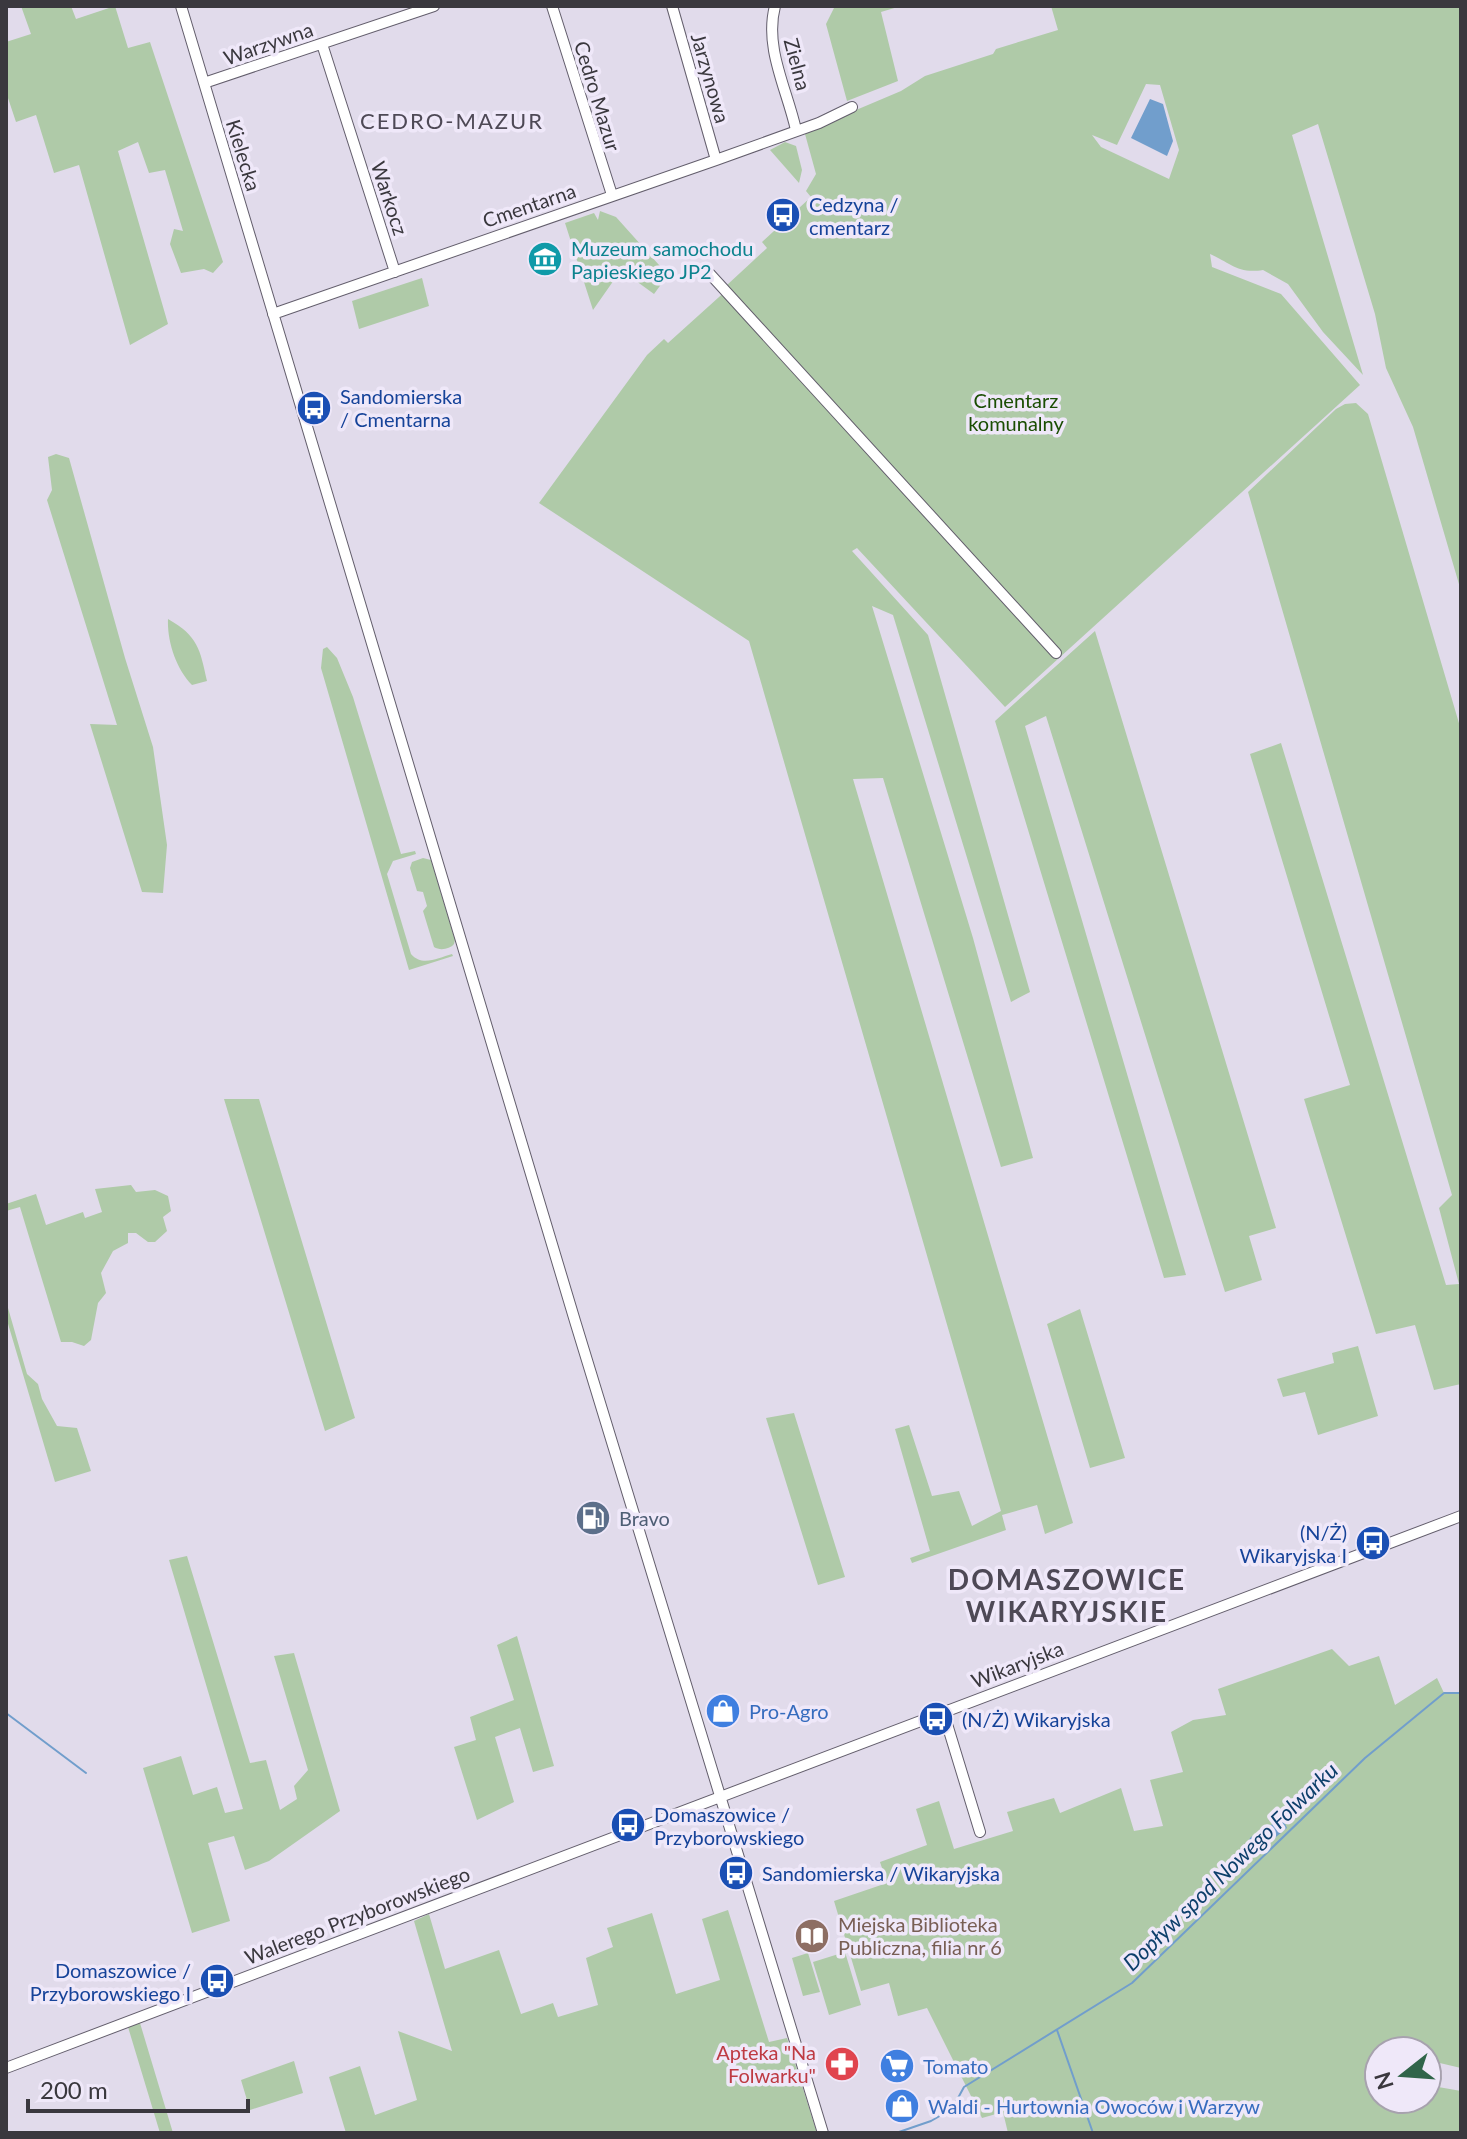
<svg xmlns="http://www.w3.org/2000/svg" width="1467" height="2139" font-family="Lato,sans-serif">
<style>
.green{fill:#afcaa8;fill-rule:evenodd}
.water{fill:#719ecc}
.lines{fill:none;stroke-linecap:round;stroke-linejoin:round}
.stream{stroke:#719ecc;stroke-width:2}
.minor-casing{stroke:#635e6c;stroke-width:12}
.minor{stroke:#fff;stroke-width:10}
.labels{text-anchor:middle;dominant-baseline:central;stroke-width:7;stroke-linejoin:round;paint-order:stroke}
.street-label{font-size:20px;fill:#3a383e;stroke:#efe8f9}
.transit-label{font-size:20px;fill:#164399;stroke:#efe8f9;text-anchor:start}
.culture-label{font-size:20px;fill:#0d838f;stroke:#efe8f9;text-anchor:start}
.park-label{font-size:20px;fill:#1a4e03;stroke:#efe8f9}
.service-label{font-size:20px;fill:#4e5e75;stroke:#efe8f9;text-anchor:start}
.shop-label{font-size:20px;fill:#366cbe;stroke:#efe8f9;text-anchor:start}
.education-label{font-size:20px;fill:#785e54;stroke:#efe8f9;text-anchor:start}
.health-label{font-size:20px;fill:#be3a42;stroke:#efe8f9;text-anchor:end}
.neighbourhood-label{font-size:22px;letter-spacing:2px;fill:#4e4956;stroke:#efe8f9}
.water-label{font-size:22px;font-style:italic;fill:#0d3f6b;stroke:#efe8f9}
.district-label{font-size:28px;font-weight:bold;letter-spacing:2px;fill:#4e4956;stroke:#efe8f9}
</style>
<rect width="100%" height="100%" fill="#e1dbeb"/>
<path class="green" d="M21,6h50l5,13 39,-13 13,42 22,-6 73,220 -10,11 -9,-4 -23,4 -11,-29 4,-15 9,2 -18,-61 -16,3 -11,-31 -20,9 50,173 -38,21 -51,-180 -25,8 -18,-58 -20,7 -10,-30v-50l25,-8z
M835,6h66l-20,6 17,69 -51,20 -21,-77z
M1051,6h410v585l-48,-164 -27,-59 -11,-54 -57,-190 -26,11 71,240 -40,-43 -35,-48 -25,-14c-26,4 -32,-7 -53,-16l2,13 69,27 79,91 -355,322 -148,-159 -5,3 76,84 102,357 -19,10 -118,-387 -21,-9 101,332 60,220 -32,9 -118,-389 -30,1 220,744 -28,11 -8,-29 -35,10 4,15 -94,33 -2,-5 20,-7 -35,-122 14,-4 23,71 27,-5 13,35 29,-15 -252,-870 -210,-138 108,-148 17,-16 4,4 61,-55 -2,-3 40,-37 -5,-6 49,-45 -5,-6 10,-17 -11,-40 18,-10 78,-33 24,-15 68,-22 3,-5 62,-19zM1146,84l14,1 19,65 -10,29 -68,-32 -9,-12 25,10z
M785,142l11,4 6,24 -3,13 -29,-33z
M600,211l16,6 52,58 -14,19 -33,-24 -28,40 -28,-87 29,-10 4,7z
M422,278l7,28 -70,23 -7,-28z
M1356,403l12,11 93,316v654l-27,6 -19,-65 -39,9 -72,-235 46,-14 -100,-331 31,-11 165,542 13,-1 -20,-76 13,-13 -204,-703 88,-83 9,-5z
M56,454l13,4 56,200 28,89 14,98 -4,48 -21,-1 -52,-168 27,1 -70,-225 5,-10 -4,-33z
M168,619c30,17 32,30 39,62l-15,4c-16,-16 -25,-44 -24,-66z
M1095,631l181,597 -27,8 13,44 -37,12 -179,-576 -21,10 161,549 -22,3 -169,-557z
M327,647l10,11 16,39 48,157 14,-3 1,3 -23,7 -6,13 24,80c11,13 27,4 41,0l1,2 -44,14 -88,-302 2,-19z
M423,858l8,2 24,80 -1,4c-4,5 -14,7 -20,3l-11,-36 4,-5 -4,-14 -6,-1 -7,-23 2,-6z
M224,1099h35l96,319 -30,13z
M131,1185l5,7 19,-2 13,6 3,15 -8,6 4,14 -12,11h-7l-12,-9h-8v10l-15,8 -12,22 5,20 -8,10 -7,37 -7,6 -12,-4h-11l-41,-135 -14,4v-7l30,-10 10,31 37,-13 2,6 17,-6 -7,-23z
M6,1301l21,73 11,10 4,15 15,27 20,2 14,43 -36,11 -49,-165z
M1080,1309l45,149 -35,10 -43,-144z
M1358,1346l20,70 -60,19 -13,-43 -22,5 -6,-18 57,-16 -2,-10z
M794,1413l51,164 -27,8 -52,-167z
M187,1556l63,207 16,-3 14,50 17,-11 -3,-13 14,-16 -34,-114 20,-3 46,158 -71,50 -24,9 -11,-34 -26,7 22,78 -38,12 -49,-165 38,-12 12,39 24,-8 8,26 18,-4 -74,-249z
M517,1636l37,130 -21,6 -13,-44 -25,9 19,65 -37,18 -23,-73 22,-7 -6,-23 44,-17 -17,-55z
M1332,1649l17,17 30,-10 16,49 42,-27 7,15h17v375l-34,-8v-9h-48v48h48v-14l34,6v42h-453l-5,-21 -21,6 -55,-110 -29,8 -9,-33 -28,8 -27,-90 53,-18 -7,-21 47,-17 -11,-36 23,-8 15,48 59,-18 -6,-19 47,-14 6,15 61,-25 13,43 29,-5 -13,-46 33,-8 -12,-40 22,-12 33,-5 -8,-26z
M728,1910l41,132 18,-4 30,95h-471l-17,-56 31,-11 15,49 42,-15 -19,-69 54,20 -38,-130 15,-7 16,55 54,-19 22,64 32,-11 5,14 40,-12 -12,-47 27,-11 -6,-19 45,-15 24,81 44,-14 -18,-61z
M845,1952l16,53 -32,10 -16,-53z
M808,1953l12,39 -17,4 -11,-38z
M140,2023l33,110h-13l-32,-106z
M294,2061l9,32 -53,17 -9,-30z"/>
<path class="water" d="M1150,99l13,5 10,37 -6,15 -36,-18z
M1281,1819h2l4,9 -37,30 -5,-13 6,-8z"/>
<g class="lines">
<path class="stream" d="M6,1713l80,60
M1057,2030l36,103
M896,2133l35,-12 21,-12 12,-22 168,-104 233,-225 79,-65h17"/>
<g class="minor-casing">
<path id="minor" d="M181,6l394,1315 248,812
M552,6l60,189
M672,6l44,154
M775,6c-11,42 12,83 21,124
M322,44l73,228
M204,83l230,-77
M710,274l346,379
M273,314l443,-154 103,-37 33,-16
M943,1711l37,121
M6,2068l1455,-552"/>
</g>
<use href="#minor" class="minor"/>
</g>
<defs>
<g id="bus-disc" transform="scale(1.8)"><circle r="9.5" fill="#1a4fb4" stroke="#efe8f9"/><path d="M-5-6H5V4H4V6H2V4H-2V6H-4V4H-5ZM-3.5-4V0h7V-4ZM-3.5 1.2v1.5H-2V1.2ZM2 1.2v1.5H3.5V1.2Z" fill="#fff"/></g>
<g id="museum-disc" transform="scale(1.8)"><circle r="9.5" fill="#0f9aa8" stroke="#efe8f9"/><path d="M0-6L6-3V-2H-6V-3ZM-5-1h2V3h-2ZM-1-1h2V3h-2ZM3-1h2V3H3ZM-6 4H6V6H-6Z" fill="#fff"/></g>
<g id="fuel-disc" transform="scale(1.8)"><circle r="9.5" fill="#5c6f8a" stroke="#efe8f9"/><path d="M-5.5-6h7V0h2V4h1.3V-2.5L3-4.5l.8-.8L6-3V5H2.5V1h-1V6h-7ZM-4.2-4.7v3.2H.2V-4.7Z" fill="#fff"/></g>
<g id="shop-disc" transform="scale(1.8)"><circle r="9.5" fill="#3f7fe0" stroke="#efe8f9"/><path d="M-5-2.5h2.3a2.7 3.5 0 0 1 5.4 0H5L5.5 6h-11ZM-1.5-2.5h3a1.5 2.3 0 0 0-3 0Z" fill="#fff"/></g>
<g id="library-disc" transform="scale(1.8)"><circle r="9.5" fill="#8d6e63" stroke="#efe8f9"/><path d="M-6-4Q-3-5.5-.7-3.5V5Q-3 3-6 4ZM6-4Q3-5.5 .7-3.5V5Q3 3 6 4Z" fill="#fff"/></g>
<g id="pharmacy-disc" transform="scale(1.8)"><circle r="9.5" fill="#e0444e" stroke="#efe8f9"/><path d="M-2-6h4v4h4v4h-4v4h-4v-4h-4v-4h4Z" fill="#fff"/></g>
<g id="supermarket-disc" transform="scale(1.8)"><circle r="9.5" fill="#3f7fe0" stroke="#efe8f9"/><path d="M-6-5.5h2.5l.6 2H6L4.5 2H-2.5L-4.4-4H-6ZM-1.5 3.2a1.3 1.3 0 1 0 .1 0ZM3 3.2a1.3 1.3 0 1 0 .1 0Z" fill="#fff"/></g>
</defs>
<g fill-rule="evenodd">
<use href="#bus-disc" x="783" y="215"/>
<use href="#museum-disc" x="545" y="259"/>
<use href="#bus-disc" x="314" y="408"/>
<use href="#fuel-disc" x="593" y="1518"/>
<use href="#bus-disc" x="1373" y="1543"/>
<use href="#shop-disc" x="723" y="1711"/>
<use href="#bus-disc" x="936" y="1719"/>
<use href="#bus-disc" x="628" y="1825"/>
<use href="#bus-disc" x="736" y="1873"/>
<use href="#library-disc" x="812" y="1936"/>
<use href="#bus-disc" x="217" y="1981"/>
<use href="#pharmacy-disc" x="842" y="2064"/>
<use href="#supermarket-disc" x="897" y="2066"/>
<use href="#shop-disc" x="902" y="2106"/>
</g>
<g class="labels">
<g class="street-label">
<text transform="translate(268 43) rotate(-19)">Warzywna</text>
<text transform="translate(798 64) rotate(75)">Zielna</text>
<text transform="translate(711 78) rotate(74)">Jarzynowa</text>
<text transform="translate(598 96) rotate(73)">Cedro Mazur</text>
<text transform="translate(244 155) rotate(73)">Kielecka</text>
<text transform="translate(390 198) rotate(72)">Warkocz</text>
<text transform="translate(529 205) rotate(-19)">Cmentarna</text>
<text transform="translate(1017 1664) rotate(-21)">Wikaryjska</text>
<text transform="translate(357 1915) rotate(-21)">Walerego Przyborowskiego</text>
</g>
<g class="transit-label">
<text x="809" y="204">Cedzyna /<tspan x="809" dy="23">cmentarz</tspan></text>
<text x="340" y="396">Sandomierska<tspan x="340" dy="23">/ Cmentarna</tspan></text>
<text x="1347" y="1532" text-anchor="end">(N/Ż)<tspan x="1347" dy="23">Wikaryjska I</tspan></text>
<text x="962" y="1719">(N/Ż) Wikaryjska</text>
<text x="654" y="1814">Domaszowice /<tspan x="654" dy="23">Przyborowskiego</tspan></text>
<text x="762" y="1873">Sandomierska / Wikaryjska</text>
<text x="191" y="1970" text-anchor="end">Domaszowice /<tspan x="191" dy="23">Przyborowskiego I</tspan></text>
</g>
<g class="culture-label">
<text x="571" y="248">Muzeum samochodu<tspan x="571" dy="23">Papieskiego JP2</tspan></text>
</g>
<g class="park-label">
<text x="1016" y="400">Cmentarz<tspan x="1016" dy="23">komunalny</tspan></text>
</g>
<g class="service-label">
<text x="619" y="1518">Bravo</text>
</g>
<g class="shop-label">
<text x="749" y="1711">Pro-Agro</text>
<text x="923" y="2066">Tomato</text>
<text x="928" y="2106">Waldi - Hurtownia Owoców i Warzyw</text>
</g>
<g class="education-label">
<text x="838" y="1924">Miejska Biblioteka<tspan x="838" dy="23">Publiczna, filia nr 6</tspan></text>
</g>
<g class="health-label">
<text x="816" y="2052">Apteka "Na<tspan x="816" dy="23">Folwarku"</tspan></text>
</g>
<g class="neighbourhood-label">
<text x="452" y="120">CEDRO-MAZUR</text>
</g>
<g class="water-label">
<text transform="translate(1230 1866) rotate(-44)">Dopływ spod Nowego Folwarku</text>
</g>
<g class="district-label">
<text x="1067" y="1579">DOMASZOWICE<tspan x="1067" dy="32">WIKARYJSKIE</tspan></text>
</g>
</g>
<rect width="1467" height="2139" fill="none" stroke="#3a383e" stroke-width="16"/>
<g transform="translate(1403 2075) rotate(253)"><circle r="38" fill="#efe8f9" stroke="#a7a2ae" stroke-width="2"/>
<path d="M0-6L14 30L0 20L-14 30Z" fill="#30654a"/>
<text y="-12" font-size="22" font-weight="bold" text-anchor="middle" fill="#3a383e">N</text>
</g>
<path d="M28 2099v12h220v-12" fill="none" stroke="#3a383e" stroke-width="4"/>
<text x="40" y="2099" font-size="24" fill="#3a383e" stroke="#efe8f9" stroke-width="6" paint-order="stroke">200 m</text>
</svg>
